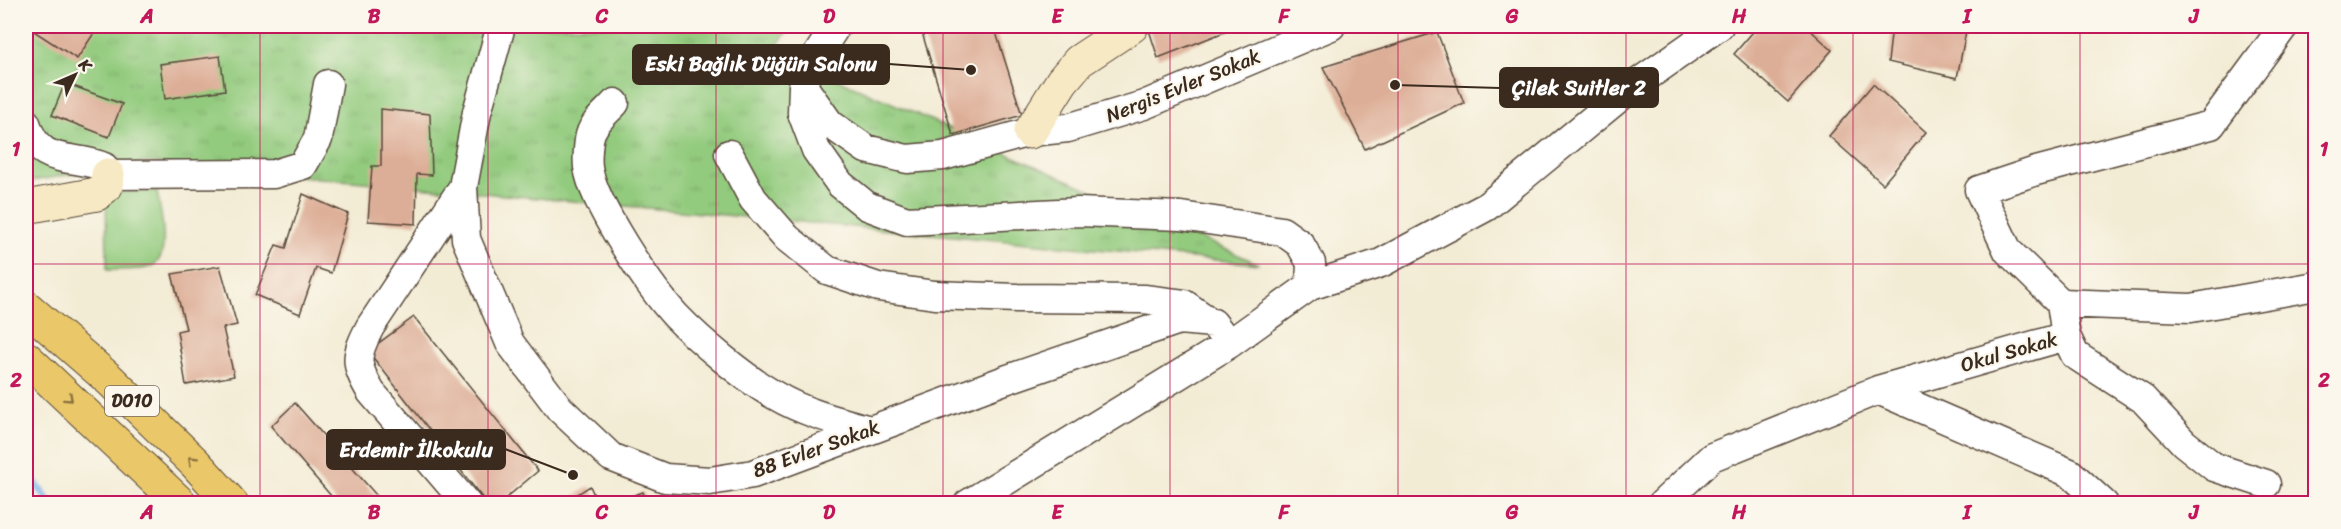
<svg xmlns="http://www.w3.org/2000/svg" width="2341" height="529" font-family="Sriracha,sans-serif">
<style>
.grass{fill:url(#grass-tufts);stroke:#677a4e;stroke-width:1.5}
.green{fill:#93cb7e;stroke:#677a4e;stroke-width:1.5}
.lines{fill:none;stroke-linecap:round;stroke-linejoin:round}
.stream{stroke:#79b2e9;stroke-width:7}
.building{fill:#ddae97}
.street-casing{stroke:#574739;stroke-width:31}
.secondary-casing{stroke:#574739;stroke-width:35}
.highway-casing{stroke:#574739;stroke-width:35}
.street{stroke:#fff;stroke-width:28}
.secondary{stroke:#f7e9c3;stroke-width:33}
.highway{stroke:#eac769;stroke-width:33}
.oneway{stroke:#8a7140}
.grid{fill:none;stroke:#c2185b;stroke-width:1.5;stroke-opacity:0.55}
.labels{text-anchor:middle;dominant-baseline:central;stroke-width:4.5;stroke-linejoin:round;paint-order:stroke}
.shield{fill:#fbf7ec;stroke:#75685c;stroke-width:1.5}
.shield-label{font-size:18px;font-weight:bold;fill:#3b2a1e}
.street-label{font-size:20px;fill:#3b2a1e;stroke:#fbf7ec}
.leader{fill:none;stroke:#3b2a1e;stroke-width:2}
.callout-dot{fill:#3b2a1e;stroke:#fbf7ec;stroke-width:2}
.callout{fill:#3b2a1e;stroke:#3b2a1e;stroke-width:2}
.callout-label{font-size:21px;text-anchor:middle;font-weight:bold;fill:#fff}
.neatline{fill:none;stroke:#c2185b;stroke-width:2}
.grid-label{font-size:20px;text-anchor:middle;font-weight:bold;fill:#c2185b}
</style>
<defs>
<pattern id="grass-tufts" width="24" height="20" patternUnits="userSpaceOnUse" patternTransform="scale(1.5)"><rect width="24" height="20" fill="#93cb7e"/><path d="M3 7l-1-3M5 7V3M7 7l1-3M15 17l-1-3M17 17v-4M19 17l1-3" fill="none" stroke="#80ae6c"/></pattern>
</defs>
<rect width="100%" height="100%" fill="#fbf7ec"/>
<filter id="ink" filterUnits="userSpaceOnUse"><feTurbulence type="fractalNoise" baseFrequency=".0167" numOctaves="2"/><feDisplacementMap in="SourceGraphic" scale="12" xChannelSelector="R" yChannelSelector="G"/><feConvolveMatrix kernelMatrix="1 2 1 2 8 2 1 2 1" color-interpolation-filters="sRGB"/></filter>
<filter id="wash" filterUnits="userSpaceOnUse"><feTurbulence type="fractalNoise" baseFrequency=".008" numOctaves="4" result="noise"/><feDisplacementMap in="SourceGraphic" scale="24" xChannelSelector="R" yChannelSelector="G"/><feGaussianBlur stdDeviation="1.35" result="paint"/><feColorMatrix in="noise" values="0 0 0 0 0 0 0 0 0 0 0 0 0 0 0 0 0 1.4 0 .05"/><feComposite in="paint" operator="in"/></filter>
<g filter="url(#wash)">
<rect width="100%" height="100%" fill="#f3ecd5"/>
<path class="grass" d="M26,26h765l-18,25 486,213 -1115,-102 -118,20z"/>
<path class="green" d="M157,191c3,18 16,69 -7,76 -12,4 -30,2 -43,3l-1,-77z"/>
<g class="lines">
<path class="stream" d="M26,470l25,34"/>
</g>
<g id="blocks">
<path class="building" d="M26,26h63l7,4 -19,29z
M920,26h74l28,89 -69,20z
M1161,26h79l-82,32 -9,-28z
M1758,26h48l26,24 -44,52 -54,-48z
M1892,26h75l-10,52 -69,-16z
M1437,32l27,71 -99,46 -42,-82z
M220,56l5,34 -60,9 -5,-35z
M65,83l57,21 -13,33 -57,-22z
M1873,84l53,48 -43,52 -54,-48z
M381,109l49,5 2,61 -15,-1 -1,50 -48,-3 4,-55h9z
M303,194l45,20 -17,59 -15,-5 -16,46 -45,-19 21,-50 10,3z
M220,266l17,59 -14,3 11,48 -48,9 -9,-54 9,-2 -14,-55z
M414,317l124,154 -39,33h-12l-119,-153z
M295,403l89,101h-46l-67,-78z
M590,486l8,18h-36z
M643,492l5,12h-35v-1z"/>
</g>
</g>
<g filter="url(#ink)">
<use href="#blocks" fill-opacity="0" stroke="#574739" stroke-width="1.5"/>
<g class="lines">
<g class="street-casing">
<path id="street" d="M501,26l-24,86 -14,75 3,52 44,104 50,66 51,48 54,21 45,3 43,-7 252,-94 174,-60 34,3 16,21
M836,26l-28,43 -5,17 -1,27 14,37 24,34 27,22 40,15 171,-9 103,4 101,15 18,13 11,19 -1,23
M803,86l27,38 36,25 41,10 36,-3 87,-24 38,-4 76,-23 187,-79
M615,103c-10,11 -24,21 -26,37 -1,8 -2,19 -1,27 5,37 62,121 88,149 24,25 69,63 100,80 29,17 62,25 94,34
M26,123c13,45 46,30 78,44l4,8 166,-1 29,-9 15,-26 10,-55
M729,154l24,45 34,39 40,32 51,17 57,8 82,3 127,1 40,5 19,13
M463,187l-93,140c-15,29 -16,36 1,65l96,112
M2061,303l130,5 125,-22
M2066,336l9,19 68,44 41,44 30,24 52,17
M1878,390l192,83 34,31
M968,504l261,-160 81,-58 71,-23 105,-56 146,-120 87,-61
M1662,504l50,-47 166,-67 188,-54 -5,-33 -53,-52 -29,-61 57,-19 175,-46 73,-99"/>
</g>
<g class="secondary-casing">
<path id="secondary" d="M1030,132l32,-51 17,-20 53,-35
M26,207l71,-13 9,-8 2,-11"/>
</g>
<g class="highway-casing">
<path id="highway" d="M26,307l84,73 85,83 37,41
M26,358l155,146"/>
</g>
<use href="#street" class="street"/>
<use href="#secondary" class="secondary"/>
<use href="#highway" class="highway"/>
</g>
<defs><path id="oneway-chevron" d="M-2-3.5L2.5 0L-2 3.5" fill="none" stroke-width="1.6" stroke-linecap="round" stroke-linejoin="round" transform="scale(1.5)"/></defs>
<g class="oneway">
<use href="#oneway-chevron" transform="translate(69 398) rotate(42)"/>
<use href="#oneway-chevron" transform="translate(192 460) rotate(-135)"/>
</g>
</g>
<path class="grid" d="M260,26v478M488,26v478M716,26v478M943,26v478M1170,26v478M1398,26v478M1626,26v478M1853,26v478M2080,26v478M26,264h2290"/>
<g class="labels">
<rect class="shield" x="105" y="386" width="54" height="30" rx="4.5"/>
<g class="shield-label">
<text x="132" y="401">D010</text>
</g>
<g class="street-label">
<text transform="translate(1183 86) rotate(-22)">Nergis Evler Sokak</text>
<text transform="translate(2009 352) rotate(-16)">Okul Sokak</text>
<text transform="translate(816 449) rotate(-20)">88 Evler Sokak</text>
</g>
</g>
<path class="leader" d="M971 70L889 64M1395 85L1500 88M573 475L505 449"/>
<g class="callout-dot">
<circle cx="971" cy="70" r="6"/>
<circle cx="1395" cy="85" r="6"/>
<circle cx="573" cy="475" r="6"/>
</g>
<g class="callout">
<rect x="633" y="45" width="256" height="39" rx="6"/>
<rect x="1500" y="68" width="158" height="39" rx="6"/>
<rect x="327" y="430" width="178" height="39" rx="6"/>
</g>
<g class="callout-label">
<text x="761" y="71">Eski Bağlık Düğün Salonu</text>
<text x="1579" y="95">Çilek Suitler 2</text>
<text x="416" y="457">Erdemir İlkokulu</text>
</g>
<rect width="2341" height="529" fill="none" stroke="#fbf7ec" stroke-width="66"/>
<g transform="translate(75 75) rotate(46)" stroke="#fbf7ec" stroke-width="4.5" paint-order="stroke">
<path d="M0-4.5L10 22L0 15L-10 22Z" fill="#3b2a1e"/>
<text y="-9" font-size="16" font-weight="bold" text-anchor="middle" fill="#3b2a1e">K</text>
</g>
<rect x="33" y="33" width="2275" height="463" class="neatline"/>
<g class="grid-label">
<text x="147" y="23">A</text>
<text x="374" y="23">B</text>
<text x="602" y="23">C</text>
<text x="829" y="23">D</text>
<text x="1057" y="23">E</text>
<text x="1284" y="23">F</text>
<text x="1512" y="23">G</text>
<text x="1739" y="23">H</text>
<text x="1967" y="23">I</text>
<text x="2194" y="23">J</text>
<text x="16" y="156">1</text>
<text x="2324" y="156">1</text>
<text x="16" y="387">2</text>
<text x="2324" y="387">2</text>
<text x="147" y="519">A</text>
<text x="374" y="519">B</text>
<text x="602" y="519">C</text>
<text x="829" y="519">D</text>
<text x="1057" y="519">E</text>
<text x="1284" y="519">F</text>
<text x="1512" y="519">G</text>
<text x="1739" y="519">H</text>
<text x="1967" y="519">I</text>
<text x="2194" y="519">J</text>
</g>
</svg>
